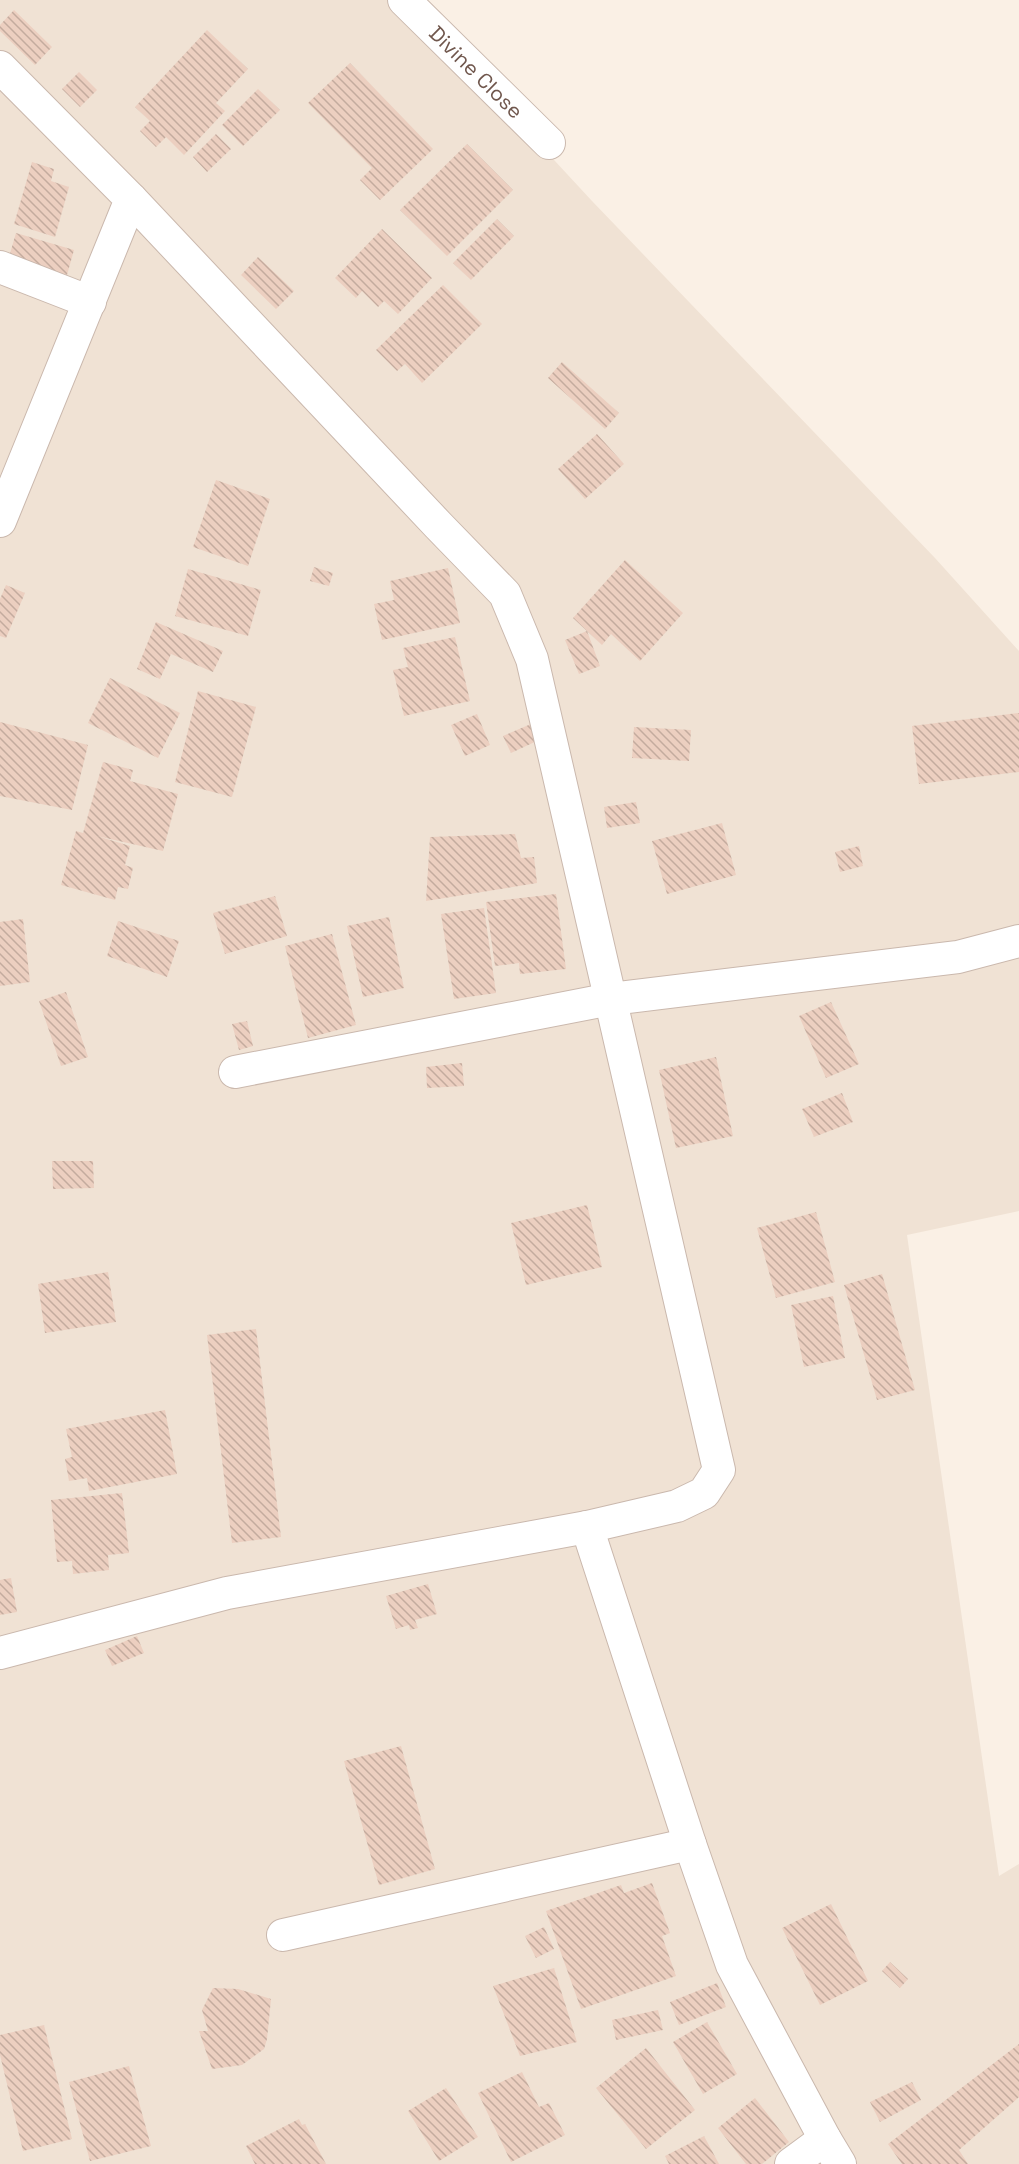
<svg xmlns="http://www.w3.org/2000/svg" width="1019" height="2164" font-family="'Space Grotesk',sans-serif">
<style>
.residential{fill:#f0e2d4}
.building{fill:url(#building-back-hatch)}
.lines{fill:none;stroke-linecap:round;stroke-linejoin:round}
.minor-casing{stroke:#cab8ad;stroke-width:34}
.minor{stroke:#fff;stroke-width:32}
.labels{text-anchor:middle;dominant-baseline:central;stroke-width:5;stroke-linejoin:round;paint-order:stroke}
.street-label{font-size:21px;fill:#70574d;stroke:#fdf5eb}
</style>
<defs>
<pattern id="building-back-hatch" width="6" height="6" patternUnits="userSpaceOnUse" patternTransform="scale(1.5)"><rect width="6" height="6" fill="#eccfc0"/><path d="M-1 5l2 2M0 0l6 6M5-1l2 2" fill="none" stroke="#c4ab9e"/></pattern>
</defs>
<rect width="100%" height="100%" fill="#faf0e5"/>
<path class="residential" d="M0,0h406l186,201 343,357 84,93v560l-112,24 92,641 20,-12v300h-1019z"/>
<path class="building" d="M14,10l38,37 -17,18 -35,-34v-6z
M207,30l41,39 -32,34 9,8 -41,44 -18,-18 -10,10 -16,-16 10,-10 -15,-14z
M350,63l83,86 -53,51 -20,-20 12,-12 -64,-65z
M79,72l18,18 -17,17 -18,-18z
M258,89l22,21 -37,36 -21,-21z
M216,134l15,15 -24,23 -14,-15z
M467,144l46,46 -66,66 -47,-46z
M32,162l22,7 -3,12 18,6 -14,50 -41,-13z
M497,219l17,17 -43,44 -18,-17z
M382,229l50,49 -34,36 -14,-13 -6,6 -16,-16 -6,7 -21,-20z
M16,233l58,17 -7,25 -58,-18z
M258,257l36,34 -18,18 -35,-34z
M443,285l39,39 -60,59 -17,-19 -8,7 -21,-21z
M562,362l57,51 -14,16 -57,-51z
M597,434l27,30 -39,35 -27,-30z
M216,480l54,19 -22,67 -55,-19z
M625,560l58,53 -43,48 -29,-27 -9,11 -29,-27z
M314,567l19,6 -4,13 -19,-5z
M448,568l12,55 -78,17 -8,-36 20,-4 -4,-19z
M188,569l73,21 -13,46 -73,-20z
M6,585l19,8 -19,45 -6,-2v-37z
M156,622l67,29 -10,21 -42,-18 -11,25 -23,-10z
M587,631l13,35 -21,8 -14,-34z
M455,637l15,64 -66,15 -11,-46 15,-3 -5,-19z
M110,678l70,35 -22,45 -70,-35z
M198,691l58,16 -24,90 -57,-15z
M1019,713v59l-100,12 -7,-58z
M477,714l13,31 -25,11 -14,-31z
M0,722l88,23 -16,65 -72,-14z
M531,724l8,16 -28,13 -8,-17z
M634,727l57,3 -2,31 -57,-3z
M103,762l30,8 -3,11 48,13 -15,57 -66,-15 33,10 -5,19 8,3 -5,21 -10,-2 -3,13 -54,-15 15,-54 7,2z
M636,802l4,21 -33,5 -3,-21z
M722,823l14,52 -69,19 -15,-53z
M515,834l6,24 13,-1 3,26 -111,18 4,-64z
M859,846l4,20 -23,6 -5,-20z
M556,894l10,75 -46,5 -1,-11 -24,3 -9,-64z
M275,896l12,40 -62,18 -12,-41z
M484,908l12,85 -42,6 -13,-85z
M389,917l15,71 -41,9 -16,-71z
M23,919l7,63 -30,4v-64z
M118,921l61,20 -12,36 -60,-21z
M332,934l24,91 -48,13 -23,-92z
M66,992l22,65 -27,9 -22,-65z
M831,1002l28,62 -33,14 -27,-62z
M247,1021l6,25 -14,4 -7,-26z
M716,1057l17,79 -57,12 -17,-78z
M462,1063l2,23 -37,2 -1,-21z
M842,1093l11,29 -39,15 -12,-28z
M52,1161h41l1,27 -41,1z
M587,1205l15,62 -76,18 -15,-62z
M816,1212l19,70 -59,16 -19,-70z
M108,1272l8,50 -71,11 -7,-49z
M882,1274l33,116 -38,10 -33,-115z
M833,1296l12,62 -41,9 -13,-62z
M256,1329l25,208 -49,6 -25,-208z
M165,1410l12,64 -88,17 -2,-13 -18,3 -4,-22 7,-2 -6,-28z
M122,1493l7,60 -21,2 1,15 -36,4 -1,-13 -15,1 -6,-62z
M11,1578l6,34 -17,3v-35z
M428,1584l9,30 -22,6 3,8 -8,2 -1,-5 -13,4 -10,-33z
M137,1636l7,17 -32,13 -7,-16z
M401,1746l34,123 -56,16 -35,-124z
M652,1883l18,50 -8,3 14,40 -95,33 -35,-98 75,-26 3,8z
M831,1904l37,77 -48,24 -38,-77z
M544,1927l10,22 -18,9 -11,-22z
M890,1962l18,17 -8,9 -18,-17z
M554,1968l23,74 -57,14 -27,-70z
M717,1983l9,24 -47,18 -9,-23z
M213,1988l25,1 33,10 -4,40 -3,10 -22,16 -30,4 -13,-38h9l-6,-21z
M658,2010l5,20 -47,10 -4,-20z
M707,2022l30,52 -34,20 -30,-52z
M44,2025l28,114 -49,12 -23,-96v-20z
M1019,2044v53l-60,53 9,14h-66l-14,-20z
M646,2048l49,62 -49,39 -50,-61z
M129,2066l22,80 -61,15 -21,-79z
M522,2072l17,35 10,-4 16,32 -54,27 -33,-69z
M912,2082l9,18 -41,22 -10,-20z
M446,2088l32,49 -39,24 -31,-50z
M755,2098l34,44 -27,22h-16l-28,-36z
M299,2119l3,6 3,-1 21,40h-71l-9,-18z
M704,2136l15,28h-50l-4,-8z"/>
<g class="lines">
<g class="minor-casing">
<g id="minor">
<path id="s1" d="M404,0l145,143"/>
<path d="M0,67l131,132 -131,322"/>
<path d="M0,267l90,35"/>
<path d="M235,1072l376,-73 347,-42 61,-16"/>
<path d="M587,1527l103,317 42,121 93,174 15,25"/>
<path d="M0,1653l227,-60 360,-66 90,-21 27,-13 15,-23 -187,-811 -27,-65 -67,-69 -307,-326"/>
<path d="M283,1935l407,-91"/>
<path d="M791,2164l34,-25"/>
</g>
</g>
<use href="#minor" class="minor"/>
</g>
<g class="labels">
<g class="street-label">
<text stroke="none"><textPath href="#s1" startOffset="102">Divine Close</textPath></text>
</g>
</g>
</svg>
